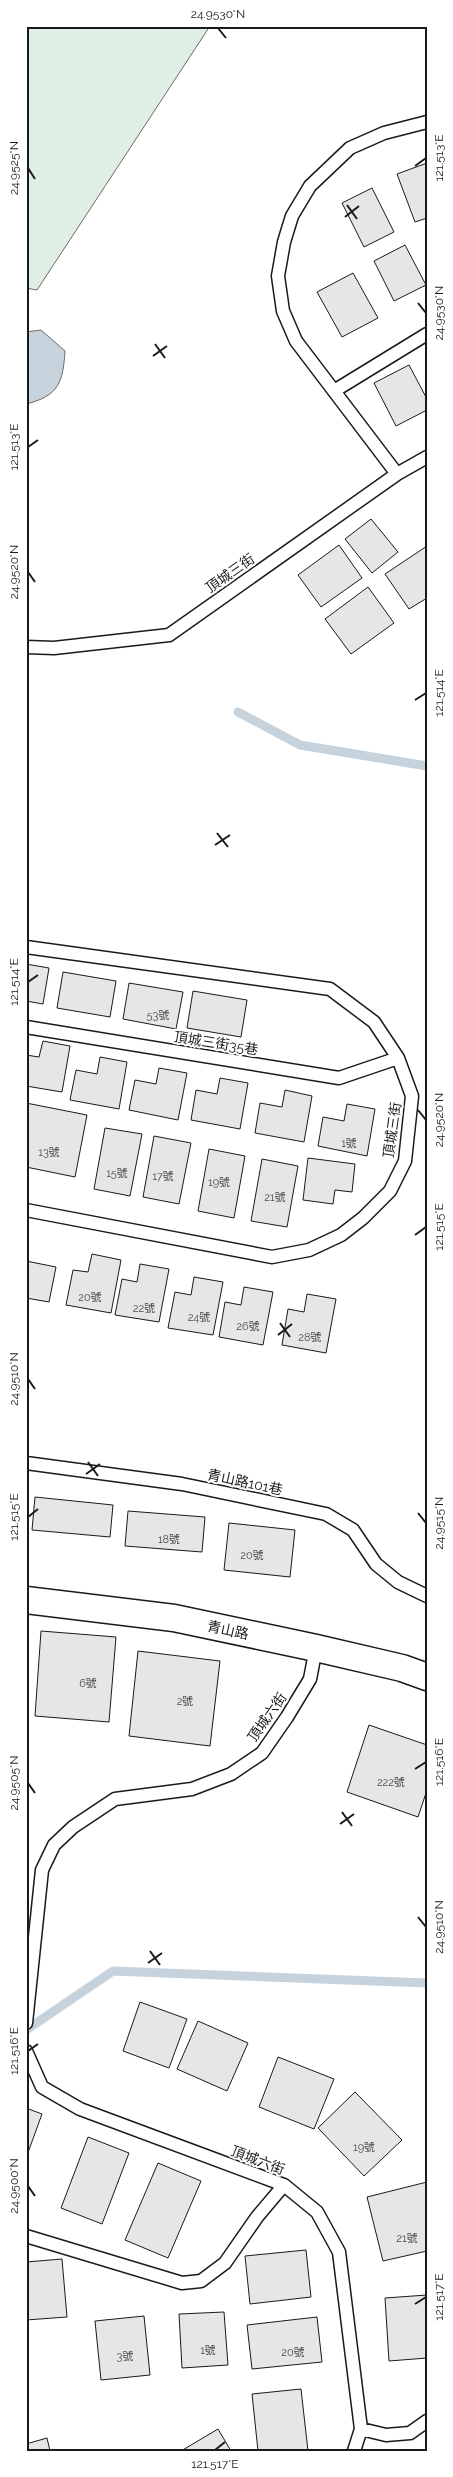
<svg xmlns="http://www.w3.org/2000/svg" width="453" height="2477" font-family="Raleway,'Noto Sans TC',sans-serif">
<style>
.green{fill:#e0efe3;stroke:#6a6a6a}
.water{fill:#c6d2dc;stroke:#6a6a6a}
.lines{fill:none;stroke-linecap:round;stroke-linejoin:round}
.stream{stroke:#c6d2dc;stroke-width:9}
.building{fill:#e6e6e6;stroke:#1a1a1a}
.service-casing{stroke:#1a1a1a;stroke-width:15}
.minor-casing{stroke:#1a1a1a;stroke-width:29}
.service{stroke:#fff;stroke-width:12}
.minor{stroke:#fff;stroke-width:26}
.ticks{fill:none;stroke:#1a1a1a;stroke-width:2}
.labels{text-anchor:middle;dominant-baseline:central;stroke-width:4;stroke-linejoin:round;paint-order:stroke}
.number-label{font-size:11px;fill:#4d4d4d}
.street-label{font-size:14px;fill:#1a1a1a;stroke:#fff}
.neatline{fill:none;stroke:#1a1a1a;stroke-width:2}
.ticks-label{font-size:12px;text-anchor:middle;fill:#1a1a1a}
</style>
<rect width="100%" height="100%" fill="#fff"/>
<path class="green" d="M26,26h184l-173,264 -11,-2z"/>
<path class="water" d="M41,330l24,21c-2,31 -6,45 -39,53v-72z"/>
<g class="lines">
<path class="stream" d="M238,712l62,33 127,21
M26,2030l87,-59 314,12"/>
</g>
<path class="building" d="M427,163v55l-12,4 -18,-48z
M372,188l22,44 -30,15 -22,-44z
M405,245l21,40 -32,16 -20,-40z
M353,273l25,45 -36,19 -25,-45z
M409,365l18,34v11l-31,16 -22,-43z
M371,519l27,33 -26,21 -27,-34z
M339,545l23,33 -41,29 -23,-32z
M427,546v52l-18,11 -24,-35z
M368,587l26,36 -43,31 -26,-35z
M26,964l23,4 -6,36 -17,-3z
M63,972l53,9 -6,36 -53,-9z
M129,983l54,9 -7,37 -53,-10z
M193,991l54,9 -6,37 -54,-9z
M43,1041l27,5 -8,46 -36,-6v-31l13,2z
M100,1057l27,5 -8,47 -49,-9 6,-30 21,4z
M159,1068l28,5 -9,47 -49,-10 6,-30 21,4z
M220,1078l28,5 -8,46 -49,-9 5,-30 21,4z
M285,1090l27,6 -8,46 -49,-9 5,-30 22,4z
M26,1103l61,12 -12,62 -49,-10z
M347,1104l28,5 -8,47 -49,-10 5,-29 21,4z
M105,1128l37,6 -12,62 -36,-7z
M154,1136l37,7 -12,61 -36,-7z
M209,1149l36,7 -11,62 -36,-7z
M308,1158l47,6 -3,28 -17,-2 -2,14 -30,-4z
M262,1159l36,7 -11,61 -36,-6z
M92,1254l29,6 -10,53 -45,-8 7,-35 15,2z
M26,1261l30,6 -7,35 -23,-4z
M140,1264l29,5 -10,53 -44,-7 7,-36 15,3z
M194,1277l29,5 -10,53 -45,-7 7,-36 16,3z
M244,1287l29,5 -10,53 -44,-8 6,-35 16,3z
M307,1294l29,5 -10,54 -44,-8 6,-36 16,3z
M35,1497l78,8 -3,32 -78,-7z
M128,1511l77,6 -3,35 -77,-6z
M229,1523l66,7 -5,47 -66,-7z
M41,1631l75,6 -7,85 -74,-6z
M138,1651l82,10 -10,85 -81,-10z
M369,1725l58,20v45l-9,27 -71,-25z
M140,2002l47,17 -18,49 -46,-17z
M198,2021l50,22 -21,48 -50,-22z
M278,2057l56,22 -20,50 -55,-22z
M355,2092l47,48 -38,36 -46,-48z
M26,2108l16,6 -16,44z
M88,2137l41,16 -27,71 -41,-16z
M158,2163l43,18 -33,77 -43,-18z
M427,2182v69l-44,10 -16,-64z
M306,2250l5,47 -61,7 -5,-48z
M62,2259l5,58 -41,3v-58z
M427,2295v63l-38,3 -4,-63z
M224,2312l4,53 -46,3 -3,-54z
M144,2316l6,59 -49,5 -6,-59z
M317,2317l5,45 -70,7 -5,-44z
M301,2389l7,62h-50l-6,-57z
M218,2429l13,22h-50z
M47,2438l3,13h-24v-7z"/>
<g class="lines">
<g class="service-casing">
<path id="service" d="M334,391l93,-57
M397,474l-101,-133 -13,-30 -5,-35 6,-34 8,-26 18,-30 40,-38 34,-15 43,-11
M26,647l28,1 115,-13 228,-161 30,-17
M26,947l304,42 44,33 24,36 14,38 -7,65 -15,30 -27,27 -22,17 -32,15 -37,7 -246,-47
M26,1027l313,51 59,-20
M26,1463l156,21 144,30 27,16 23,34 22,18 29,14
M26,2023l16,-153 12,-25 19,-18 42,-28 77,-10 39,-15 31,-21 25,-36 23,-38 6,-31
M26,2051l16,36 38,22 204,76 33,27 22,40 22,177 -7,22
M26,2236l156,47 19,-2 24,-18 32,-46 27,-32
M361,2429l25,6 24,-2 17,-12"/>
</g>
<g class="minor-casing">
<path id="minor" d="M26,1600l148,18 142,30 86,20 25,9"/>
</g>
<use href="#service" class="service"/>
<use href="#minor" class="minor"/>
</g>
<path class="ticks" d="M218,28l8,10M415,166l11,-8M28,168l7,11M347,205l10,14M345,217l14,-11M418,303l8,10M155,344l10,14M153,356l14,-10M28,447l10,-7M28,572l7,10M415,700l11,-7M217,833l11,14M215,845l15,-10M28,982l10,-7M418,1110l8,10M415,1235l11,-8M280,1323l10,14M278,1335l14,-11M28,1379l7,10M88,1462l10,14M86,1474l14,-10M418,1513l8,10M28,1517l10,-8M415,1769l11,-7M28,1783l7,10M342,1812l10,14M340,1824l14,-10M418,1917l8,10M150,1951l10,14M148,1963l14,-10M28,2051l10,-7M28,2186l7,10M415,2304l11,-7M215,2450l10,-8"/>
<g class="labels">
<g class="number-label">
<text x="158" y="1015">53號</text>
<text x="349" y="1143">1號</text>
<text x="49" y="1152">13號</text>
<text x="117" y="1173">15號</text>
<text x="163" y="1176">17號</text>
<text x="219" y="1182">19號</text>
<text x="275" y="1197">21號</text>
<text x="90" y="1297">20號</text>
<text x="144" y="1308">22號</text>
<text x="199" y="1317">24號</text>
<text x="248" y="1326">26號</text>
<text x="310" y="1337">28號</text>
<text x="169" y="1539">18號</text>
<text x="252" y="1555">20號</text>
<text x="88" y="1683">6號</text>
<text x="185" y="1701">2號</text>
<text x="391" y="1782">222號</text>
<text x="364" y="2147">19號</text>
<text x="407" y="2238">21號</text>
<text x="208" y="2350">1號</text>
<text x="293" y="2352">20號</text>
<text x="125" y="2356">3號</text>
</g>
<g class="street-label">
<text transform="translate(230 573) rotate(-35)">頂城三街</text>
<text transform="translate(216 1043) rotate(9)">頂城三街35巷</text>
<text transform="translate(392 1130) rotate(-82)">頂城三街</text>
<text transform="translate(245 1482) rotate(12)">青山路101巷</text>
<text transform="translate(228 1630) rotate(12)">青山路</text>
<text transform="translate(267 1717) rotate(-55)">頂城六街</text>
<text transform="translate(258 2160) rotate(21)">頂城六街</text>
</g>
</g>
<rect width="453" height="2477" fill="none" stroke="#ffffff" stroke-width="55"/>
<rect x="28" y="28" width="398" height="2422" class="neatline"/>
<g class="ticks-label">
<text x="218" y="18">24.9530°N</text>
<text transform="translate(439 158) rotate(-90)" y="4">121.513°E</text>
<text transform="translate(14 168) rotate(-90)" y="4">24.9525°N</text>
<text transform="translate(439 313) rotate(-90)" y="4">24.9530°N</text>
<text transform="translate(14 447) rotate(-90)" y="4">121.513°E</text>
<text transform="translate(14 572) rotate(-90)" y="4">24.9520°N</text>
<text transform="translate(439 693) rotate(-90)" y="4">121.514°E</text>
<text transform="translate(14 982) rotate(-90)" y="4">121.514°E</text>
<text transform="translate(439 1120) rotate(-90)" y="4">24.9520°N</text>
<text transform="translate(439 1227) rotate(-90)" y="4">121.515°E</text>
<text transform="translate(14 1379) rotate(-90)" y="4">24.9510°N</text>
<text transform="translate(14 1517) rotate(-90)" y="4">121.515°E</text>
<text transform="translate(439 1523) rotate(-90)" y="4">24.9515°N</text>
<text transform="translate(439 1762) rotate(-90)" y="4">121.516°E</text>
<text transform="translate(14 1783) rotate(-90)" y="4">24.9505°N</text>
<text transform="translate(439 1927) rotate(-90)" y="4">24.9510°N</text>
<text transform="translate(14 2051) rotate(-90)" y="4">121.516°E</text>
<text transform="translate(14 2186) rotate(-90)" y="4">24.9500°N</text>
<text transform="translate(439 2297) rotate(-90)" y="4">121.517°E</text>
<text x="215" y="2468">121.517°E</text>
</g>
</svg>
